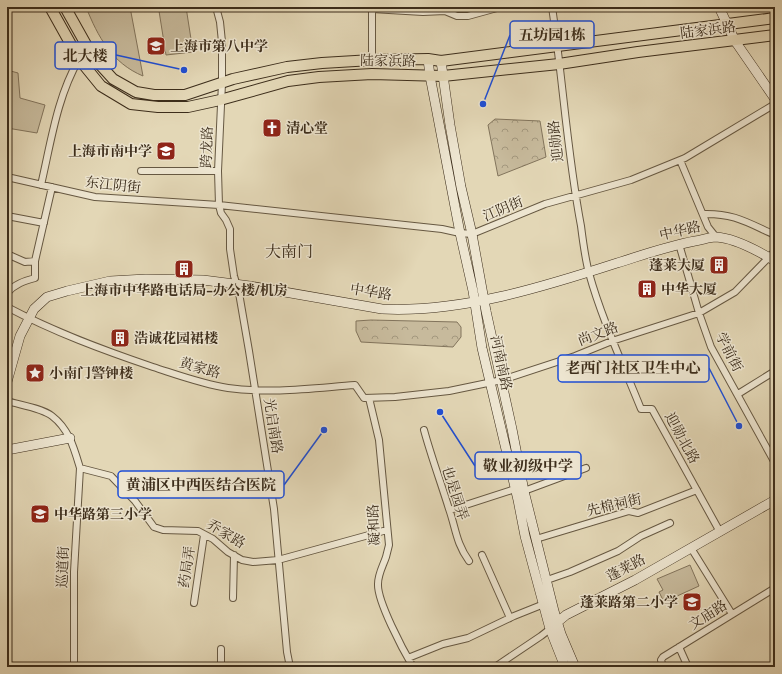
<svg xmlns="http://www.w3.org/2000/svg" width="782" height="674" font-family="Cardo,'Noto Serif SC',serif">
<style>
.grass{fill:#c7ba9c;stroke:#82745c}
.forest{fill:url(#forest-crowns);stroke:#82745c}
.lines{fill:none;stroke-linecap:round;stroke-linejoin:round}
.street-casing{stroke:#665842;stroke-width:8}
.secondary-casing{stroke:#3c2d1b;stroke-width:10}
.primary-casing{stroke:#3c2d1b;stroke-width:12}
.street{stroke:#ede5d0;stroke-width:6}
.secondary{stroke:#ede5d0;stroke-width:9}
.primary{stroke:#e3d7b6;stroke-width:10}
.labels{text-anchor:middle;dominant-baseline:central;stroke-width:3;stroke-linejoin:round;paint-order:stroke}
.street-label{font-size:14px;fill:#3c2d1b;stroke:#ede5d0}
.poi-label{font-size:14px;font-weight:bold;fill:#3c2d1b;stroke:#ede5d0;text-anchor:start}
.quarter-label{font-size:16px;fill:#3c2d1b;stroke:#ede5d0}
.leader{fill:none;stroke:#1d4ed8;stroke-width:1.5}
.callout-dot{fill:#1d4ed8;stroke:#ede5d0;stroke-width:1.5}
.callout{fill:#ede5d0;stroke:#1d4ed8;stroke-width:1.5}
.callout-label{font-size:15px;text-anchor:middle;font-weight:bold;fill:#3c2d1b}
</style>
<defs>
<pattern id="forest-crowns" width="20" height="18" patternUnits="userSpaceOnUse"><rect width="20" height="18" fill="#c7ba9c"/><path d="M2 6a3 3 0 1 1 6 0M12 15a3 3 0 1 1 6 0" fill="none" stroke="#a3987e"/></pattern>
</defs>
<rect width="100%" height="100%" fill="#e3d7b6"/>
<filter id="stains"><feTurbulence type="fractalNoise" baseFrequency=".005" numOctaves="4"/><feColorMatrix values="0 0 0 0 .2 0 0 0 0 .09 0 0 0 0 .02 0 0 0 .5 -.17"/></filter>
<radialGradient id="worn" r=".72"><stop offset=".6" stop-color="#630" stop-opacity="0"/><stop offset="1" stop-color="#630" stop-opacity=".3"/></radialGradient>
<path class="grass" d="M86,7h44l13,69c-31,-13 -45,-39 -57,-69z
M181,7h5l7,45 -27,3 -7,-44z
M7,70l11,3 2,25 25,7 -8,28 -30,-5z
M690,565l9,21 -35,16 -5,-10 4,-2 -6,-11z"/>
<path class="forest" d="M495,119l45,2 6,36 -48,19 -10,-51z
M371,320l86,2 4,5v10l-8,10 -92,-5 -5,-11v-10z"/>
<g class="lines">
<g class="street-casing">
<path id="street" d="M216,7l4,15 2,20v41l-4,88 1,34 2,8 5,7 4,9v20l4,27 5,17 10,58 25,158 13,143 3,15
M552,7c11,73 15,146 29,219 2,16 4,32 8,47 13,47 34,91 52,136h11l68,123
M372,9l51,3 22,-1 12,5h11l29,-8 11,-1
M372,60v-53
M680,160l28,67 8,10
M141,171h77
M7,177l88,20 124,8 223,24 18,4 12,1 73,-30 86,-24 54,-22 90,-54
M41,185c10,-43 16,-88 38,-126
M703,214c31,-1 45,9 72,21
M7,216l37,7
M679,244l20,69 12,34 64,116
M7,254l18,8 10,-1
M7,293c8,-9 17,-12 28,-15v-17l17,-74
M7,307c47,25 96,43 146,60 25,8 49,17 75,21 42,6 86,0 127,-3l9,13 31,-1 54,-6 53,-11 73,-24 37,-15 87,-28 36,-21 40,-41
M738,394l37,-23
M369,398l10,42 10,105c-1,4 -2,8 -3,12 -3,9 -8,17 -8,27 -1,17 25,66 35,83
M7,401c13,4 35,7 45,15 17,13 22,32 28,52l31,8 24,25 19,26 9,3 35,1 15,8 15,13 14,8 11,2 25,-2 109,-30
M424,430c7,26 17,53 25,79 7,20 7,34 20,52
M524,491l62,-23
M450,510l65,-21
M536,539l93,-28 9,2 59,-23
M691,548l41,66
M482,555l28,63
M547,580l23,-8 48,-21 23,-15 29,-13
M233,598l1,-43
M194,603l10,-68
M679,647l9,20
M221,649v18
M408,658l35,-14 25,-6 46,-22 30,-12
M7,665l12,2
M74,667v-95l6,-104
M495,667l46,-31 9,-7
M663,667l-2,-7 2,-3 112,-69"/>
</g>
<g class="secondary-casing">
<path id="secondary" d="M719,7l16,34 40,58
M428,59l2,17 30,157 13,58 9,57 36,152 7,36 25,93 15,38
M441,61l9,64 11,62 11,47 14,77 26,118 12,62 30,120 7,23 14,33
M7,382l13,-46 14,-27 13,-12 20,-6 43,-10 36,-2 57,1 47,6 132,23c78,4 161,-22 235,-46 26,-8 51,-17 78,-22 7,-1 15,-4 21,-4 18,1 44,15 59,24
M7,450l63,-12
M554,625l12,-10 69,-35 140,-80"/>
</g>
<g class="primary-casing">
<path id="primary" d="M50,7l29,52 22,27 30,18 27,3h30l32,-7 68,-19 31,-4 53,-3 71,2 116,-12 79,-12 137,-17
M65,7l28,50 20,22 23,13 18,3h31l48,-16 54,-12 35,-4 50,-3 56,-1 13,2 334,-43"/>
</g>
<use href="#street" class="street"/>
<use href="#secondary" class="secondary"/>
<use href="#primary" class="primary"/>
</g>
<defs>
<g id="school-square" transform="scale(1)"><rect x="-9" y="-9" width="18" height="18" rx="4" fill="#8f2418" stroke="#ede5d0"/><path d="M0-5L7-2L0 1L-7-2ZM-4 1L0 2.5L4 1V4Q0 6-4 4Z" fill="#fff"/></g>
<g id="church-square" transform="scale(1)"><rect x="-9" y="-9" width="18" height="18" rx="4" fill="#8f2418" stroke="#ede5d0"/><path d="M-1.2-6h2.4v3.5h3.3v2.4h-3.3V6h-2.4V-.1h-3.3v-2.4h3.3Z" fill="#fff"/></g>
<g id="building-square" transform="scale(1)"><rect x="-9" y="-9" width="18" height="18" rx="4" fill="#8f2418" stroke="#ede5d0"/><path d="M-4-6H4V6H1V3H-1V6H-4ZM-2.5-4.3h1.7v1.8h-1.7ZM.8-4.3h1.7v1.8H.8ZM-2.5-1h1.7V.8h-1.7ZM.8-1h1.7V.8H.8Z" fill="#fff"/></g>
<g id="sight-square" transform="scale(1)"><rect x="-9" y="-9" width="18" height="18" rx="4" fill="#8f2418" stroke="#ede5d0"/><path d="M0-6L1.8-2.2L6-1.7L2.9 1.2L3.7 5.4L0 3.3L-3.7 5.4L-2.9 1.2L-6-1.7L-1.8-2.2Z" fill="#fff"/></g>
</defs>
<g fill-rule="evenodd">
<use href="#school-square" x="156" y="46"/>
<use href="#church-square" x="272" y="128"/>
<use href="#school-square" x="166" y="151"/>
<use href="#building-square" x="719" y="265"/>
<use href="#building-square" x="184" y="269"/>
<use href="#building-square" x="647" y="289"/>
<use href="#building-square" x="120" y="338"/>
<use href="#sight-square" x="35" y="373"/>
<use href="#school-square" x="40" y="514"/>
<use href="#school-square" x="692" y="602"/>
</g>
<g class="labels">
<g class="street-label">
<text transform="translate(708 30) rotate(-7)">陆家浜路</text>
<text transform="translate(388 61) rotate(1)">陆家浜路</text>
<text transform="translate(556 141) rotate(-97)">迎勋路</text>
<text transform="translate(207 147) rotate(-88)">跨龙路</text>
<text transform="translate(113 185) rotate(6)">东江阴街</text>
<text transform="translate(503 209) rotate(-23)">江阴街</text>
<text transform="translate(680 231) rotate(-13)">中华路</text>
<text transform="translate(371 292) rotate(9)">中华路</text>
<text transform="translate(598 334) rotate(-21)">尚文路</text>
<text transform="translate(729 352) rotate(63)">学前街</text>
<text transform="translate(501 363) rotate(78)">河南南路</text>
<text transform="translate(200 368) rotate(16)">黄家路</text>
<text transform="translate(273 426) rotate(81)">光启南路</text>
<text transform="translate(682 438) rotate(61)">迎勋北路</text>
<text transform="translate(455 493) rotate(72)">也是园弄</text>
<text transform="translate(614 505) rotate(-13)">先棉祠街</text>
<text transform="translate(374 525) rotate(-93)">凝和路</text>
<text transform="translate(226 534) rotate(31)">乔家路</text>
<text transform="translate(63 567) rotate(-88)">巡道街</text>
<text transform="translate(187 567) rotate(-81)">药局弄</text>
<text transform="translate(626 568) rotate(-28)">蓬莱路</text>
<text transform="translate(708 615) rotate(-32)">文庙路</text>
</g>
<g class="poi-label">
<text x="170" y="46">上海市第八中学</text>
<text x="286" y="128">清心堂</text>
<text x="152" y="151" text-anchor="end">上海市南中学</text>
<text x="705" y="265" text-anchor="end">蓬莱大厦</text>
<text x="661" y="289">中华大厦</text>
<text x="184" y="290" text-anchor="middle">上海市中华路电话局-办公楼/机房</text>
<text x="134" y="338">浩诚花园裙楼</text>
<text x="49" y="373">小南门警钟楼</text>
<text x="54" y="514">中华路第三小学</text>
<text x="678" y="602" text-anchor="end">蓬莱路第二小学</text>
</g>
<g class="quarter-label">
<text x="289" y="252">大南门</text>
</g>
</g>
<path class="leader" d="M483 104L510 35M184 70L116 55M739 426L709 368M440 412L475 466M324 430L284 485"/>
<g class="callout-dot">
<circle cx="483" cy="104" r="4"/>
<circle cx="184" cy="70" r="4"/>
<circle cx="739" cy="426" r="4"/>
<circle cx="440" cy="412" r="4"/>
<circle cx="324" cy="430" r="4"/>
</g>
<g class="callout">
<rect x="510" y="21" width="84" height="27" rx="4"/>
<rect x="55" y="42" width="61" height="27" rx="4"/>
<rect x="558" y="355" width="151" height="27" rx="4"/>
<rect x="475" y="452" width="106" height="27" rx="4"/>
<rect x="118" y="471" width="166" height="27" rx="4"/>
</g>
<g class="callout-label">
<text x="552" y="40">五坊园1栋</text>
<text x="85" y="61">北大楼</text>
<text x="633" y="373">老西门社区卫生中心</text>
<text x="528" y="471">敬业初级中学</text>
<text x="201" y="490">黄浦区中西医结合医院</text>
</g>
<rect width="782" height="674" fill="none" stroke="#e3d7b6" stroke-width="24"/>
<rect x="8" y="8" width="766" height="658" fill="none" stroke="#3c2d1b" stroke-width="2"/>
<rect x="12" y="12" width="758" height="650" fill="none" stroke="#3c2d1b"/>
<rect width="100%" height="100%" filter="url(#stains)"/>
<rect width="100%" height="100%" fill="url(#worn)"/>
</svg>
